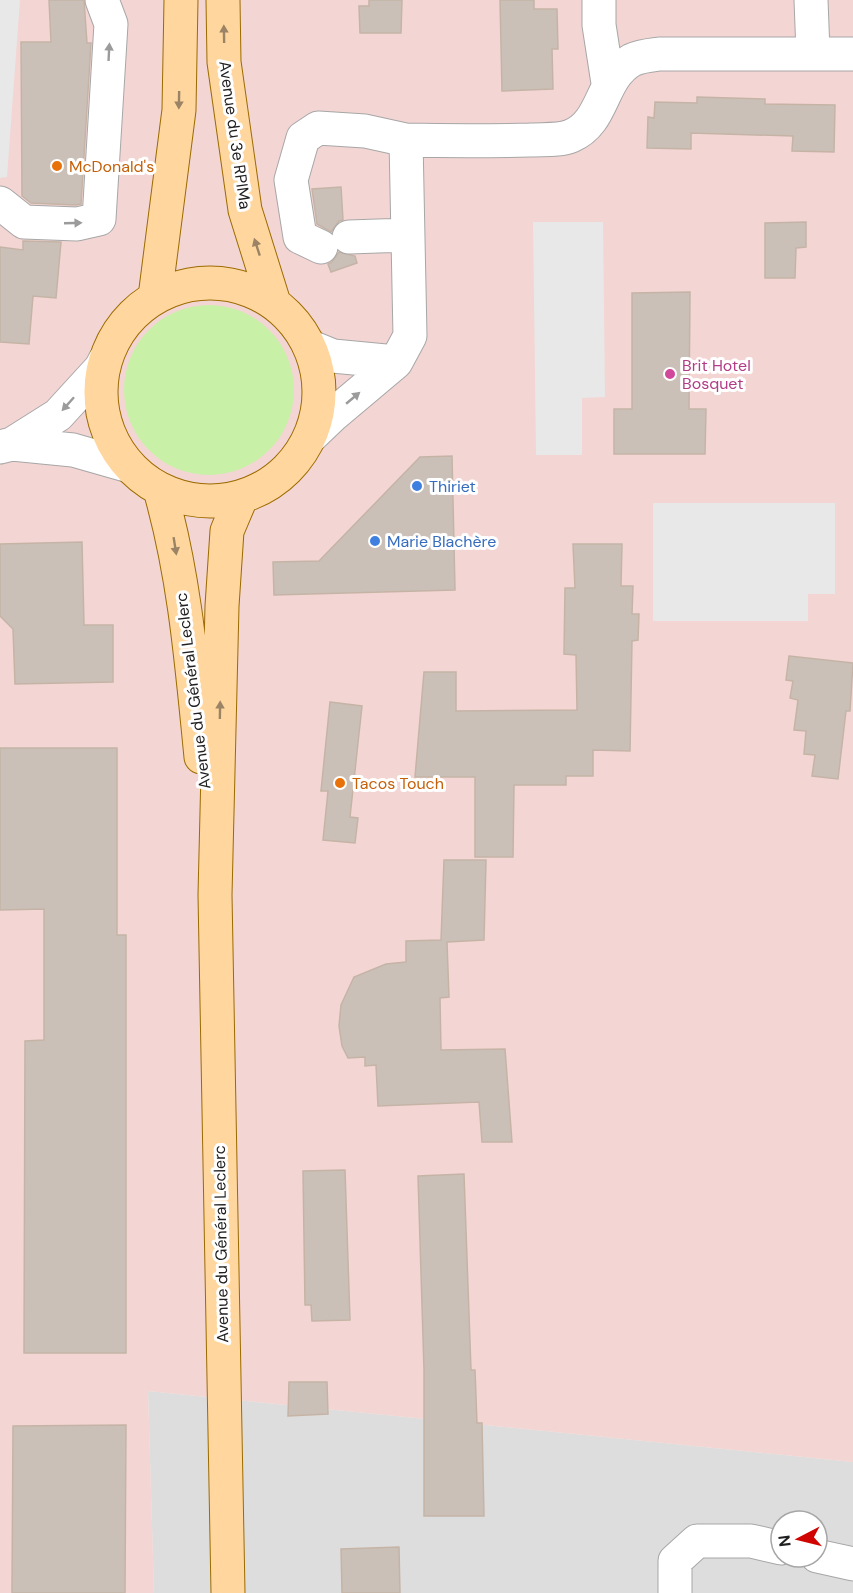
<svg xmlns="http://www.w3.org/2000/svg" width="853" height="1593" font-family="'DM Sans',sans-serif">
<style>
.residential{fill:#dedddd;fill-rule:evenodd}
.commercial{fill:#f3d5d3}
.grass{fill:#c9f0a7}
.parking{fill:#e8e8e8}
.building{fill:#cac0b8;stroke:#c5b4a6;stroke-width:1.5}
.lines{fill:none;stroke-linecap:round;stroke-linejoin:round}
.minor-casing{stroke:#a7a7a7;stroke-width:35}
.major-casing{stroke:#9c6b00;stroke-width:35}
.minor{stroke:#fff;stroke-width:33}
.major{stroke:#ffd69d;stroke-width:33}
.oneway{fill:#9b8465}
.oneway2{fill:#9b9b9b}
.food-dot{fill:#e8710a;stroke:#fff;stroke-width:2}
.hotel-dot{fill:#d1479c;stroke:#fff;stroke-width:2}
.shop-dot{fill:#3f7fe0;stroke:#fff;stroke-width:2}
.labels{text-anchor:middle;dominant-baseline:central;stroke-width:6;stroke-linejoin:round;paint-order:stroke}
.street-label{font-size:16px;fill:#202020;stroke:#fff}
.food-label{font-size:16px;fill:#c56008;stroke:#fff;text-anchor:start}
.hotel-label{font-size:16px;fill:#b23c85;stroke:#fff;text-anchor:start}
.shop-label{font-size:16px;fill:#366cbe;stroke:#fff;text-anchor:start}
</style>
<rect width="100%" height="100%" fill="#f1eee5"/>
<path class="residential" d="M148,1391l705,71v131h-699zM781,1521h36v36h-36z"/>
<path class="commercial" d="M0,0h853v1462l-705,-71 6,202h-154z"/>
<path class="grass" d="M124 390a85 85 0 1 1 170 0a85 85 0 1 1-170 0Z"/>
<path class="parking" d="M0,0h20l-13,177 -7,1z
M603,222l2,175 -23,1v57h-46l-3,-233z
M653,503h182v91h-27v27h-155z"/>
<path class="building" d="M49,0h35l3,43h4l-10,161 -6,1 -44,-2 -9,-7 -1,-154h30z
M369,0h33l-1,33h-41l-1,-27h10z
M500,0h34v9h23l1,40h-6l1,40 -51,2z
M697,97l68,2v5l70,1 -1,47 -42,-1 1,-15 -102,-3v16l-44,-1 1,-31 6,1 1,-16 42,1z
M341,187l2,33 -4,1 -8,11 -14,-8 -5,-35z
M806,222v25l-10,1 -1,30h-30v-55z
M23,241l38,1 -5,56 -23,-2 -4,48 -29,-2v-95l23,3z
M339,252l16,4 2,7 -26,9 -3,-8 4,-2z
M690,292l-1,117h17l-1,45h-91v-45h18v-116z
M452,456l3,134 -181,5 -1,-33 46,-1 101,-104z
M82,542l2,83h29v57l-98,2 -2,-55 -13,-13v-72z
M573,544h49l-1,42h12l-1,28h7l-1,26 -6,1 -2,110 -37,-1v26h-27v9h-52l-1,72h-38v-80h-60l9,-105h32v39l121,-1 -1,-55 -12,-1 1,-66h10z
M789,656l64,7 -3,48h-4l-8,68 -26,-3 3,-21 -11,-1 2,-23 -12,-1 4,-30 -8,-2 3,-17 -7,-1z
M330,702l32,4 -12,111 8,1 -3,25 -32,-3 5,-49h-7z
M0,748h117v187h9v418h-102l1,-312 19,-1v-131l-44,1z
M444,860h42l-2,80 -37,2 2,55 -9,1 1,52 64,-1 7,93h-30l-3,-40 -101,4 -2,-41 -11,1v-9l-17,1 -6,-12 -3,-20 2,-21 13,-28 32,-13 20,-2v-21l35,-1z
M345,1170l5,150 -38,1 -1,-16h-6l-2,-134z
M464,1174l7,196h4l2,53h5l2,93h-60v-146l-6,-194z
M289,1382h38l1,32 -40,2z
M126,1425l-1,168h-113l1,-167z
M399,1547l1,46h-58l-1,-44z"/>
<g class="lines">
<g class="minor-casing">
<path id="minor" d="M599,0v25l9,58
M811,0l2,52
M0,203l24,19 53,2 22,-5 12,-195 -9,-24
M349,237l58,-2
M321,247l-21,-10 -9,-57 12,-42 15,-10 47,3 41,9
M311,347l22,9 63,6
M311,436l22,-21 63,-53 14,-26 -4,-196c41,1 83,1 124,0 12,-1 29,1 41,-4 34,-14 29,-58 61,-76 8,-4 19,-5 27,-6h194
M12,444l61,6 56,16
M0,447l12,-3 46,-29 43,-47 4,-8
M817,1556l36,8
M675,1593v-32l22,-20h54l30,7"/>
</g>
<g class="major-casing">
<path id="major" d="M223,0l1,62 21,148 29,93
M101 392a109 109 0 1 1 218 0a109 109 0 1 1-218 0Z
M155,297l24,-187 2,-110
M160,490c25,87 32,177 41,267
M228,1593l-13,-698 7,-289 5,-75 14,-33"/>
</g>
<use href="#minor" class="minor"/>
<use href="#major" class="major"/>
</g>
<defs><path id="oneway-solid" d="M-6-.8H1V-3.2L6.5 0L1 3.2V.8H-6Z" transform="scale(1.5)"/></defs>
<g class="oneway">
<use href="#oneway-solid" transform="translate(224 34) rotate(-91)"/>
<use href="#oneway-solid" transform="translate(179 100) rotate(91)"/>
<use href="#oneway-solid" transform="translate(257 247) rotate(-108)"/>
<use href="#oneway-solid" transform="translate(175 546) rotate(81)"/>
<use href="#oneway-solid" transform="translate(220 710) rotate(-89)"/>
</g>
<g class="oneway2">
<use href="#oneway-solid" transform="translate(109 52) rotate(-87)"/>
<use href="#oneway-solid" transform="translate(73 223) rotate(-2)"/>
<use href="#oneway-solid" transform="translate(353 398) rotate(-40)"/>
<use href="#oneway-solid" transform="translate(68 404) rotate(132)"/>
</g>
<g class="food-dot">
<circle cx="57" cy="166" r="6"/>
<circle cx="340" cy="783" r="6"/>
</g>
<circle class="hotel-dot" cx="670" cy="374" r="6"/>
<g class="shop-dot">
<circle cx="417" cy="486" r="6"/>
<circle cx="375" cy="541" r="6"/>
</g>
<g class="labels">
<g class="street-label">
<text transform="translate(235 135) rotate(82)">Avenue du 3e RPIMa</text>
<text transform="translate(193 691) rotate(-97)">Avenue du Général Leclerc</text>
<text transform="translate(221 1244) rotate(-91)">Avenue du Général Leclerc</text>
</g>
<g class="food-label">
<text x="69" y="166">McDonald's</text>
<text x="352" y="783">Tacos Touch</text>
</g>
<g class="hotel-label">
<text x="682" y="365">Brit Hotel<tspan x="682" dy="18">Bosquet</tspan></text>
</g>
<g class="shop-label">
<text x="429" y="486">Thiriet</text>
<text x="387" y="541">Marie Blachère</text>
</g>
</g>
<g transform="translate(799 1539) rotate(263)"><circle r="28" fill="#ffffff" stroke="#a6a6a6" stroke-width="1.5"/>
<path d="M0-4.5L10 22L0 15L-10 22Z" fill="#d00400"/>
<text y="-9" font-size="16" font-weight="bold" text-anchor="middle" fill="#202020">N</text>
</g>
</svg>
